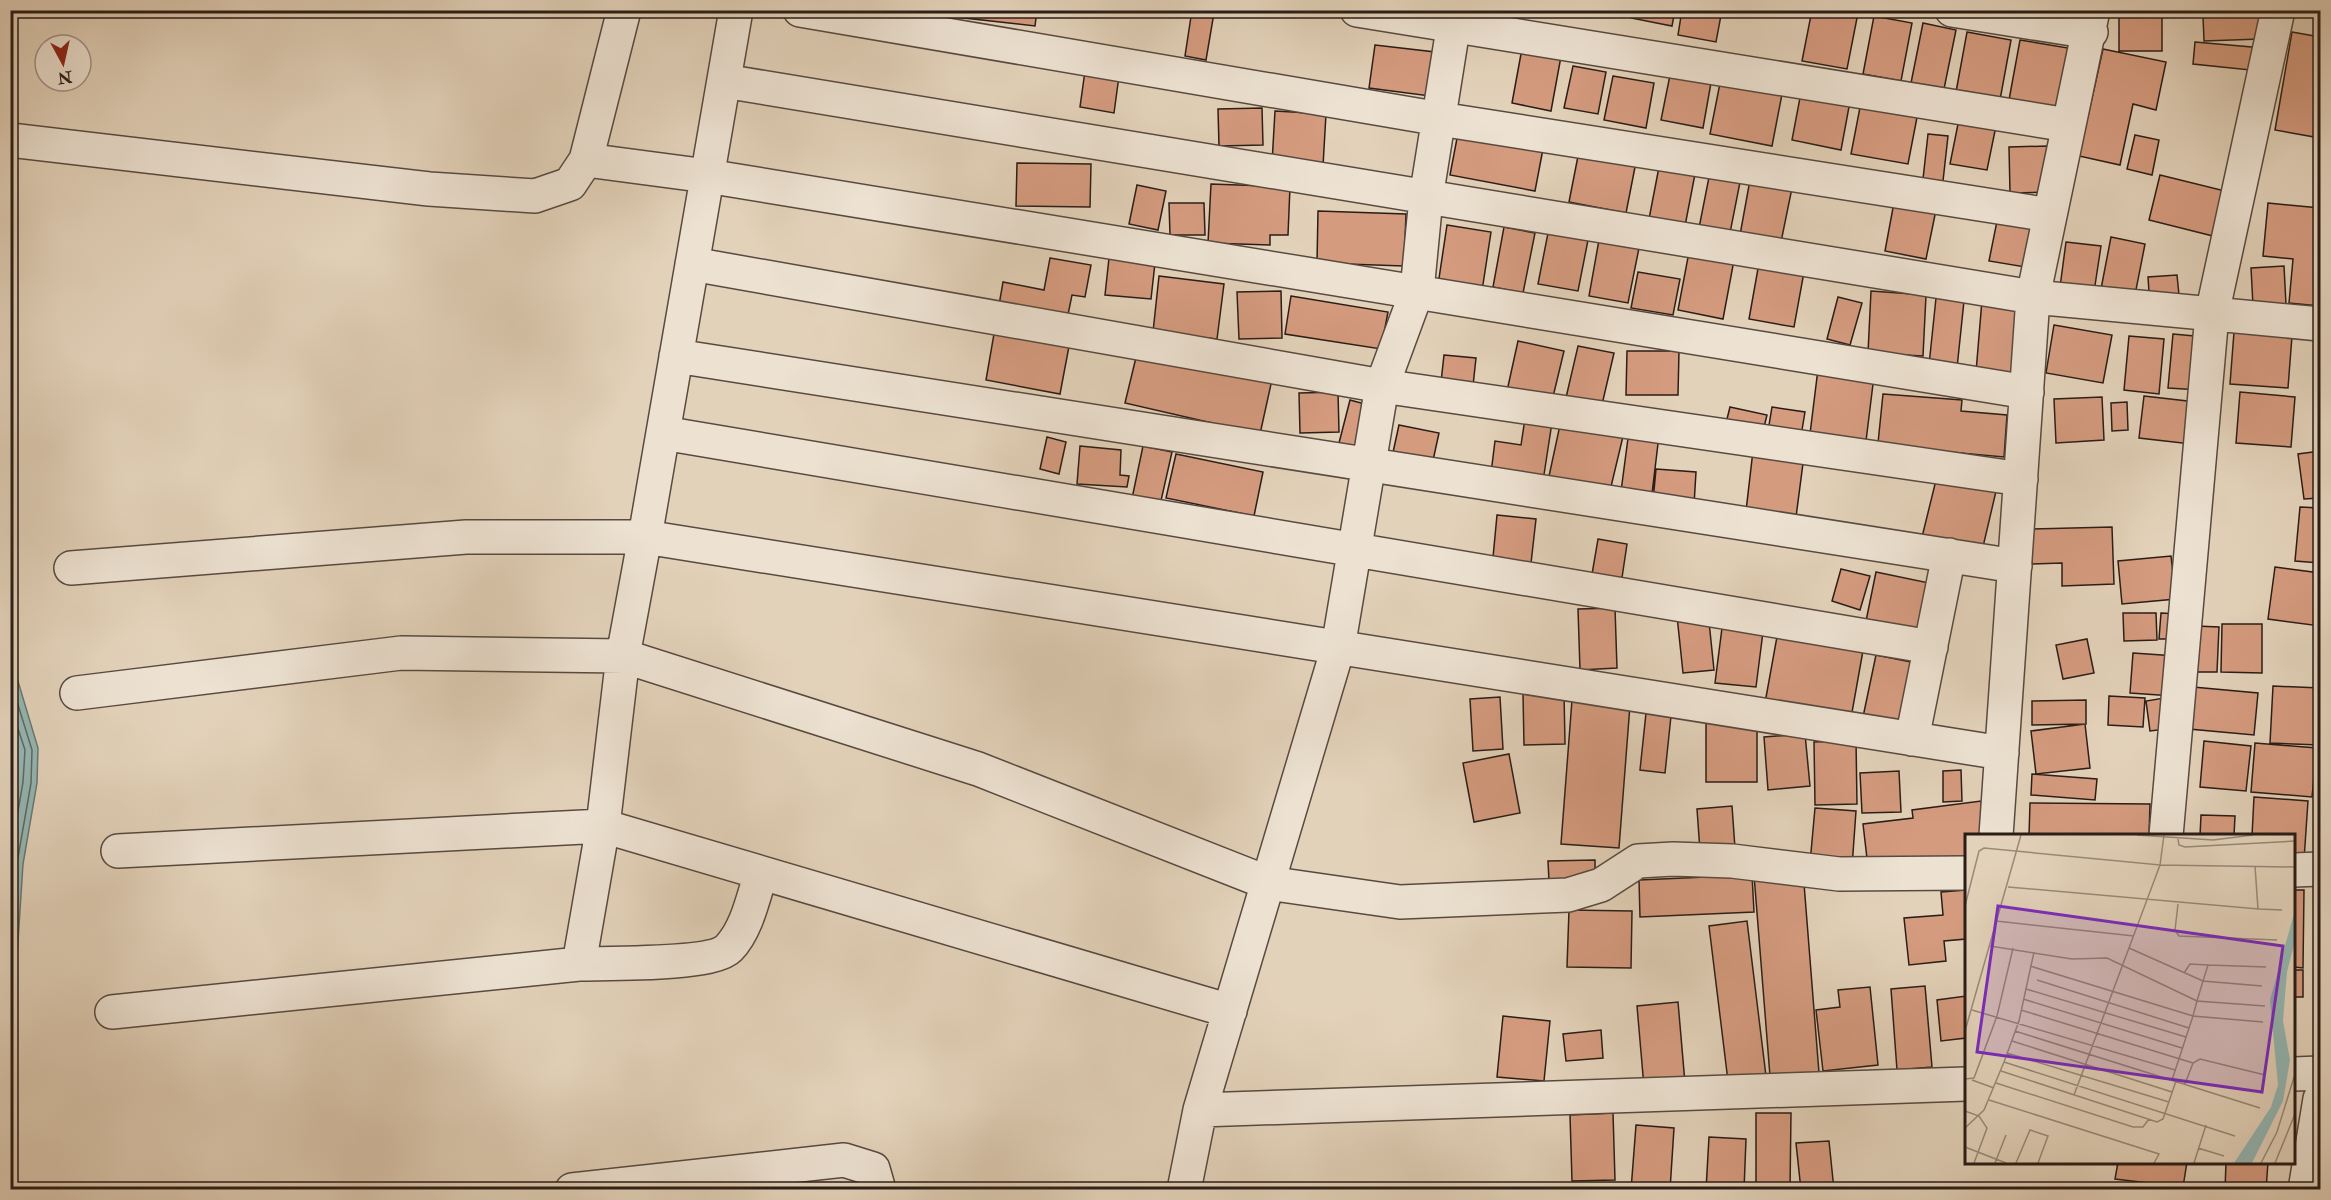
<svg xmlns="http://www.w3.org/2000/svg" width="2331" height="1200" font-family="'IM FELL Double Pica',serif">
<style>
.water{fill:#95b7b3;stroke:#6a7975;stroke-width:1.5}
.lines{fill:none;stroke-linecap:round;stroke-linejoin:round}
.shore{stroke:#606a65;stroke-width:1.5}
.building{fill:#d59b7f;stroke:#2a1d17;stroke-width:1.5}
.minor-casing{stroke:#584a40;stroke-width:36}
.minor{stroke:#ede2d2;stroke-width:33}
.inset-road{fill:none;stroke:#998a79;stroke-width:1.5}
.view{fill:#7b2cbf;fill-opacity:0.15;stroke:#7b2cbf;stroke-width:3}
.inset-edge{fill:none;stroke:#2a1d17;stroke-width:3}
</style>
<rect width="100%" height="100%" fill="#e3d2ba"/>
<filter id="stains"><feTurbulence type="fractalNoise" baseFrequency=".00333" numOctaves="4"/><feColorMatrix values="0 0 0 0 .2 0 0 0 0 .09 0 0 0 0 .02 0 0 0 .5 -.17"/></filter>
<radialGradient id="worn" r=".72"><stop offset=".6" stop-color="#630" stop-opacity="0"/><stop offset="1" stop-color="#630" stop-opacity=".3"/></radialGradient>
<path class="water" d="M11,658l27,90 -1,35 -14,81 -12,186z"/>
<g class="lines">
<path class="shore" d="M10,679l22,71 -1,33 -14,80 -7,106
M10,704l15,46 -2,32 -13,76
M10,735l6,17 -6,51"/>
</g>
<path class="building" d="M946,10h91l-2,16 -89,-10z
M1192,10l22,3 -8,47 -21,-4z
M1599,10h24l-1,5z
M1632,10h43l-3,16 -41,-8z
M1682,10h40l-6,32 -38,-7z
M1812,10l46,3 -11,56 -45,-8z
M2119,10h43v41h-43z
M2259,14l1,25 -56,2 -1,-25z
M1874,16l38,7 -11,58 -38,-7z
M1923,23l33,7 -12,59 -33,-6z
M1967,32l44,8 -11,60 -44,-8z
M2292,32l28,5v101l-45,-8z
M2020,40l48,8 -12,61 -47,-9z
M2195,42l68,6 -3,23 -67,-7z
M1523,43l39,8 -11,60 -39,-8z
M1375,45l60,7 -5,44 -61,-8z
M2103,49l63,13 -10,48 -23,-6 -13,61 -41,-9z
M1573,66l33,6 -8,42 -34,-6z
M1671,70l41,7 -9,51 -42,-8z
M1085,71l34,5 -5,37 -34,-6z
M1613,76l41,7 -8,45 -42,-8z
M1721,78l62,11 -11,57 -62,-12z
M1802,87l49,9 -10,54 -49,-10z
M1862,97l57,10 -11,57 -57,-10z
M1262,108l1,37 -44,1 -1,-37z
M1275,111l51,3 -3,52 -51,-3z
M1960,114l37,7 -10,49 -37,-6z
M1458,133l85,16 -8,42 -85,-16z
M1928,134l20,2 -5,45 -20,-2z
M2135,135l24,5 -7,35 -25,-6z
M2048,146l1,46 -39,1 -1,-46z
M1579,151l57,11 -10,51 -57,-11z
M1017,163l74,1 -1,43 -74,-1z
M1659,167l36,7 -10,52 -36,-7z
M1710,172l31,5 -11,56 -31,-5z
M2160,175l65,16 -12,45 -64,-16z
M1750,180l42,8 -11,54 -41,-7z
M1211,184l79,3 -2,48h-18v10l-62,-2z
M1137,185l29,6 -8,39 -29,-6z
M1895,197l42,8 -11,54 -41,-8z
M1169,203h35l1,32h-35z
M2268,203l52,5v98l-31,-3 4,-44 -30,-3z
M1318,211l88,3 -2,52 -87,-3z
M1998,216l35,6 -8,45 -36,-6z
M1447,225l44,7 -9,59 -44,-6z
M1504,227l31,6 -12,60 -30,-6z
M1548,233l40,7 -10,51 -40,-7z
M2111,237l34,7 -10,51 -34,-6z
M1599,240l40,8 -11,55 -39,-7z
M2066,242l35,4 -7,46 -34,-5z
M1689,252l45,8 -11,59 -45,-9z
M1050,258l41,7 -6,32 -13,-2 -6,29 -68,-13 5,-29 41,8z
M1109,258l46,5 -4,36 -46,-4z
M1759,263l45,9 -10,55 -45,-8z
M2284,266l2,39 -33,1 -2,-38z
M1638,272l42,7 -7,36 -42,-7z
M2177,275l3,30 -30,2 -2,-30z
M1159,276l65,8 -7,55 -64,-7z
M1281,291l1,47 -43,1 -2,-47z
M1871,291l55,4 -3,61 -55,-3z
M1291,296l97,16 -7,37 -96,-15z
M1838,297l24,6 -12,42 -23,-6z
M1936,298l28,3 -7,67 -28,-3z
M1982,300l50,5 -7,72 -49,-5z
M2054,325l58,10 -9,48 -57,-10z
M995,328l75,13 -10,53 -74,-14z
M2234,332l58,4 -4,52 -58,-4z
M2173,334l32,3 -5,53 -32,-2z
M2129,336l35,3 -5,55 -35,-4z
M1518,341l46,10 -12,50 -45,-10z
M1139,345l134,30 -13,59 -135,-31z
M1578,346l36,7 -13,56 -36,-7z
M1627,351h52l-1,44h-52z
M2318,354h2v36h-2z
M1444,355l32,3 -4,37 -32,-4z
M1818,369l56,7 -9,73 -56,-7z
M1338,392l1,40 -39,1 -1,-40z
M2240,392l55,5 -4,50 -55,-4z
M1883,394l79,6 -1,11 46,4 -3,42 -55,-5 -72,1z
M2144,396l52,6 -5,42 -52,-6z
M2102,397l2,43 -48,3 -2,-44z
M1350,400l26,7 -11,43 -26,-7z
M2127,402l1,28 -16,1 -1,-28z
M1730,407l37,8 -6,24 -37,-8z
M1772,407l33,5 -5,30 -33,-5z
M1526,412l27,4 -10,65 -52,-8 4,-32 26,4z
M1630,423l30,4 -9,75 -31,-3z
M1399,425l40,8 -7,32 -40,-8z
M1560,425l65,3 -16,67 -61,-14z
M1047,437l19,5 -7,32 -19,-5z
M1754,442l51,6 -9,69 -50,-6z
M1080,446l41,4 -1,25 9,1 -2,11 -50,-3z
M1143,446l29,6 -14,62 -28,-6z
M2320,451v47l-16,1 -6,-45z
M1176,454l87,18 -9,44 -88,-18z
M1656,469l40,3 -2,33 -41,-4z
M1938,472l59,15 -15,64 -60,-14z
M2300,507l20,1v55l-25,-2z
M1497,515l39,4 -6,53 -38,-4z
M2112,527l2,57 -52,2v-23l-30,1v-35z
M1598,539l29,5 -7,47 -30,-5z
M2171,556l5,43 -54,5 -4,-43z
M2275,567l45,6v53l-52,-7z
M1841,569l29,7 -10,34 -28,-9z
M1876,572l58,12 -10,50 -58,-13z
M1615,608l2,60 -37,2 -2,-61z
M1708,612l6,58 -31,3 -6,-57z
M2123,613h33l1,27 -33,1z
M2161,613l17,1 -2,25h-17z
M1723,620l41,4 -8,63 -41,-4z
M2222,624h40v49l-41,-1z
M2196,626l23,1 -2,45h-22z
M1778,631l86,14 -13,73 -86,-15z
M2087,639l7,34 -31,6 -7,-34z
M2133,653l43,3 -3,40 -43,-3z
M1876,655l40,8 -12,62 -41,-8z
M2320,656v28h-3z
M2273,686l47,2v57l-50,-2z
M2193,687l65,6 -4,42 -65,-6z
M1564,693l1,51 -41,1 -1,-51z
M2109,696l36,2 -2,29 -35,-2z
M1500,697l3,52 -30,2 -3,-52z
M2170,697l4,31 -24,3 -4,-30z
M1572,700l58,5 -11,143 -58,-4z
M2086,700v24l-54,1v-24z
M1646,713l25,3 -6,57 -25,-3z
M1706,722h51v60h-51z
M2085,724l5,44 -54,6 -5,-43z
M1805,734l5,52 -42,4 -4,-53z
M1856,740l1,64 -42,1 -1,-63z
M2204,741l47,5 -5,45 -46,-4z
M2255,743l62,5 -5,49 -61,-5z
M1509,754l11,59 -46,9 -11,-59z
M1961,770l1,31 -19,1v-31z
M1899,771l2,41 -39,1 -2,-40z
M2032,774l65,5 -2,21 -64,-5z
M2254,797l54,4 -4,59 -10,-1v-23h-42z
M1981,801l4,35h-19v32l-98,-1 -5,-43 50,-6 -1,-8z
M2030,803l120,1 -1,32h-120z
M1732,806l3,42 -35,3 -3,-42z
M1815,808l41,3 -4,56 -42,-4z
M2201,815l34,1 -1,20h-34z
M1595,860v20l-46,1 -1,-20z
M1803,871l16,202 -49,3 -16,-201z
M1752,875l2,37 -114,5 -1,-37z
M1966,890v49l-22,2 2,20 -37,4 -5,-47 39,-3 -2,-23z
M2294,890h10l-1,78 -9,-1z
M1569,910l63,1 -1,57 -64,-1z
M1747,921l19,155 -38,5 -19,-155z
M2294,970h9v27h-9z
M1925,986l7,81 -35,3 -6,-81z
M1870,987l8,78 -55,6 -7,-61 24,-3 -2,-17z
M1966,996v42l-25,3 -4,-41z
M1678,1002l7,81 -41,4 -7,-81z
M1503,1016l47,5 -6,60 -47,-4z
M1601,1030l2,28 -37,3 -3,-27z
M1613,1113l2,67 -43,1 -2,-66z
M1756,1113h35l-1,77 -34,-1z
M1636,1125l38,3 -4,62h-39z
M1709,1137l37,2 -2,51h-38z
M1829,1141l5,49h-33l-5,-47z
M2118,1162h69l-4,25 -68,-8z
M2226,1162h42l-2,28h-41z"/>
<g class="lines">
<g class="minor-casing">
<path id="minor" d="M736,10l-91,527 1357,216
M800,10l640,109 610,96
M1357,10l711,115
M1952,10l139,22
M724,81l1309,216 287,27
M10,140l419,49 106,7 35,-12 16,-24 38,-150
M586,160l121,16 1320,216
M692,264l690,122 639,93
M676,356l1339,210
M663,433l1268,214
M71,568l395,-31h179l-22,119 355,113 290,114 132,19 168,-7 33,-10 37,-24 35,-2 59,2 107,13 127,-1
M77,693l324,-40 222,3 -20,170 627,185
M1912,739l37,-184
M1996,836l37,-539 60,-287
M2166,836l46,-522 66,-304
M2294,870l26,-1
M579,964c27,-1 134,1 150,-16 18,-19 24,-50 32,-75
M112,1012l467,-48 24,-138 -485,25
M2294,1074l26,-1
M1200,1110l766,-26
M572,1190l272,-30 29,9 6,21
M1184,1190l16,-80 138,-462 44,-262 35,-95 9,-93 30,-188
M2305,1190l15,-91"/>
</g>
<use href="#minor" class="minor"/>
</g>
<g transform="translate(1965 834)">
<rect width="330" height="330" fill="#e3d2ba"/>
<path d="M330,76v31l-8,31 -4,49 7,39 -7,41 -31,62h-18l37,-56 7,-22 -8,-85z" fill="#95b7b3"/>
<path class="inset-road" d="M172,1l76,5 40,-5M213,5l1,6 6,2 110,-6M43,53l250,22 -3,-43M213,70l-3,26 4,6 98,4M0,72l14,-55 5,-3 176,17 4,-30M293,75l24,1M31,87l138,15M25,112l82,13 35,-1 90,43 -4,15 70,6M164,114l74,33 -6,20 68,5M65,132l163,50 -21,64M219,139l6,-9 18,1M72,146l152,48M297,152l-59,-5 5,-16 58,2M61,155l160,48M58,165l159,49M7,176l203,60M56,176l172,53M0,197l56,-196M50,197l245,77M47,207l160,51M42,219l162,49M39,228l231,74M36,237l156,51 6,-3 13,-38M0,245l9,-1 23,-62 16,-68M7,246l22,8M31,249l137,44h10l6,-8M220,250l8,-21 7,-4 65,16M109,261l86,-230 135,2M24,266l170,54 -5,9M0,277l14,5 8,12 -13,35M0,294l19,-18 20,-48 15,-41 15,-69M0,313l41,16M233,314l26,8M30,329l11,-28M51,329l14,-33 18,6 -10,27M229,329l12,-38M296,329l16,-31 18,-58M310,329l20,-49"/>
<path class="view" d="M33,72l285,40 -21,146 -285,-40z"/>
<rect width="330" height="330" class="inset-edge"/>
</g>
<rect width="2331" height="1200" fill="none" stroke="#e3d2ba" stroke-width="36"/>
<rect x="12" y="12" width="2307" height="1176" fill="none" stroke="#2a1d17" stroke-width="3"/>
<rect x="18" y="18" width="2295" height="1164" fill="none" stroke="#2a1d17" stroke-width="1.5"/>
<g transform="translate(63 63) rotate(172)"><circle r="28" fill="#ede2d2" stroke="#9f9387" stroke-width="1.5"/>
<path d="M0-4.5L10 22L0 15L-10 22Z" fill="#8f2418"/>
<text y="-9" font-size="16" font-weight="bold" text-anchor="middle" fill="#2a1d17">N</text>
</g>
<rect width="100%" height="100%" filter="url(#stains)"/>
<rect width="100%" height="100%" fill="url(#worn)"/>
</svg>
